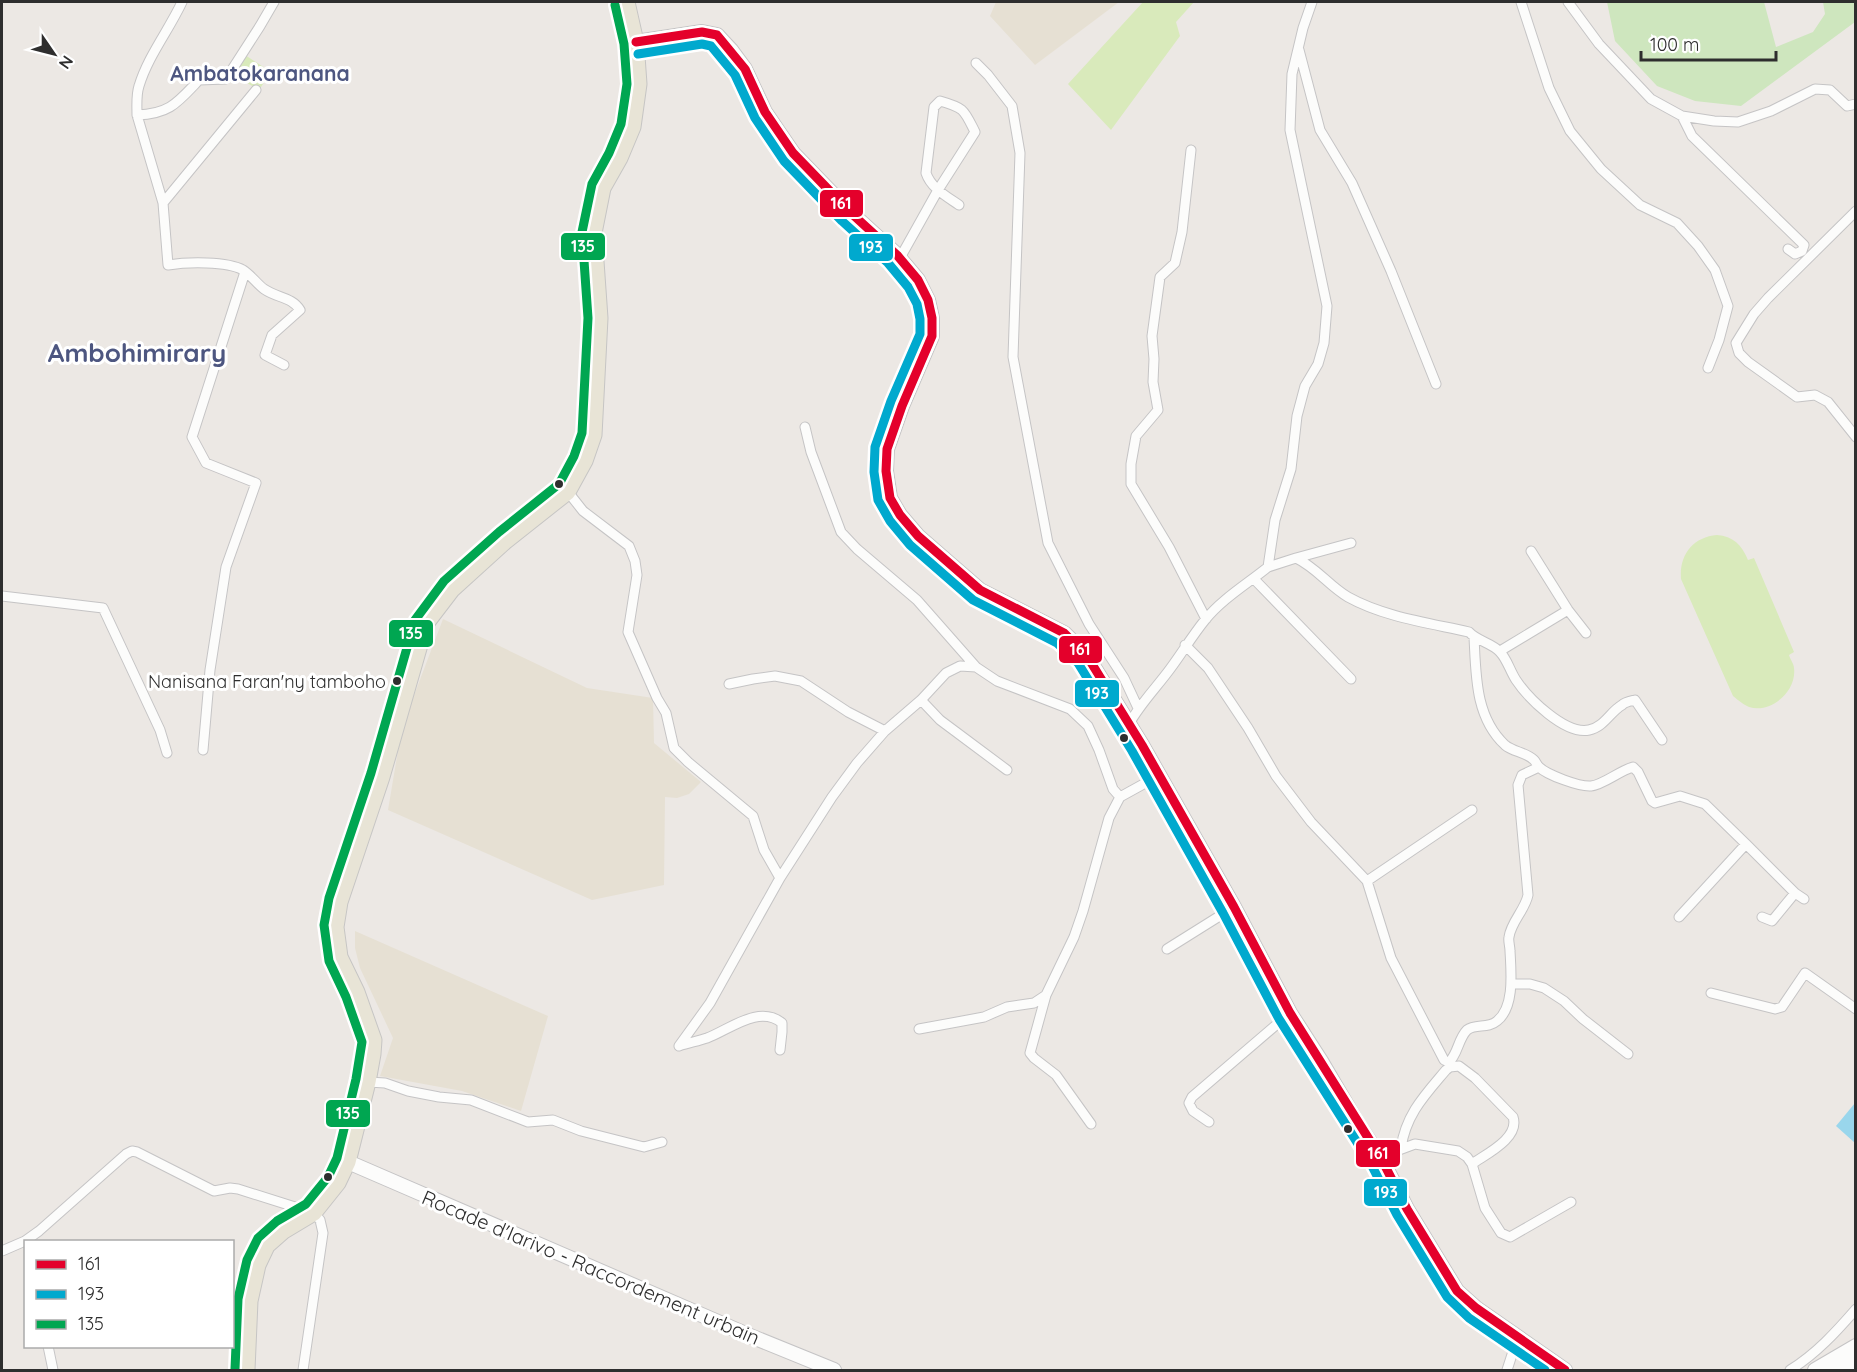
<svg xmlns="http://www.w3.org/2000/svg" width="1857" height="1372" font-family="Quicksand,sans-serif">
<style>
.education{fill:#e6e0d3}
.green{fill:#cee6be}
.pitch{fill:#d9eabb}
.water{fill:#99d6ec}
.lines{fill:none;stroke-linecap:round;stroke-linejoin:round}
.street-casing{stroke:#c5c4c5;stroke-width:11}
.secondary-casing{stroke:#c5c4c5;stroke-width:16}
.primary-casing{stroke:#c6c5c4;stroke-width:17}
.street{stroke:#fcfcfb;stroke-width:9}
.secondary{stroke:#fcfcfb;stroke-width:14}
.primary{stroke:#e8e4d6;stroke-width:15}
.bus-1-casing{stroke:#fff;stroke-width:14}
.bus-2-casing{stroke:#fff;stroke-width:14}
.bus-3-casing{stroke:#fff;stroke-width:14}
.bus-1{stroke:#e4002b;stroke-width:9}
.bus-2{stroke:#00a9ce;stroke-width:9}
.bus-3{stroke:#00a651;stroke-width:9}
.bus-dot{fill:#2e2e2e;stroke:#fff;stroke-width:2}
.labels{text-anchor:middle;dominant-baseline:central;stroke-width:6;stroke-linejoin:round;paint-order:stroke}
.bus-label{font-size:18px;fill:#2e2e2e;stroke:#fff;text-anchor:end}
.street-label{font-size:20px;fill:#2e2e2e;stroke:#fff}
.neighbourhood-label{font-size:21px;font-weight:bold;fill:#4d5680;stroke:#fff}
.district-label{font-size:26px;font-weight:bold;fill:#4d5680;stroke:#fff}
.line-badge{stroke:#fff;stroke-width:2}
.badge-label{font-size:16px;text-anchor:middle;font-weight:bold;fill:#fff}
</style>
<rect width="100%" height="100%" fill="#ece8e4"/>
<path class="education" d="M996,2h123l-84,63 -45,-49z
M443,619l144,69 66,10 1,45 47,39 -12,12 -12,4 -12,-1 -1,88 -72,15 -204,-90 14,-83z
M355,931l193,85 -27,95 -59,-20 -82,-15 13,-38 -33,-70 -5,-20z"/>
<path class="green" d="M1607,2h157l12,45 37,-15 12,-18 -2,-12h32v20l-114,84 -46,-5 -38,-15 -42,-45z"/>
<path class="pitch" d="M1143,2h51l-18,20 4,14 -69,94 -43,-46z
M242,53l29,19 -12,18 -29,-17z
M1717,535c16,1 25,10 31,25l6,-2 40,94 -5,3c1,4 5,9 5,13 3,23 -23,46 -45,39 -5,-2 -11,-7 -16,-11l-52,-117c-2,-24 12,-42 36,-44z"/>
<path class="water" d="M1855,1103l1,40h-1l-19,-17z"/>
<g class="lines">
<g class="street-casing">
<path id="street" d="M182,2c-13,28 -34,54 -43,84 -3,9 -2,19 -2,29l26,88 5,62c19,-3 59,-4 75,5 8,5 14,14 21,19 13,9 28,8 36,21l-28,25 -7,20 19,10
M1521,2l28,86 21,43 31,38 39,36 37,18 21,23 17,24 13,36 -9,34 -11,28
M1568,2l31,42 52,55 31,17 10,20 112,109 -2,6 -7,3 -7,-5
M1299,50l21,80 32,53 39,88 45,113
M976,63l12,12 24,31 8,47 -7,204 35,186 41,81 35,54 14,30
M137,115c33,-1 41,-13 62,-35l27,-1 34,-53 14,-24
M1682,116l32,5 24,1 33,-11 44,-22 15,1 17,16 9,-2
M1191,150l-9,82 -7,31 -15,14 -8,59 2,23 -1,23 5,28 -22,26 -5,28v20l38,63 37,72
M163,203l93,-113
M1856,211l-88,87 -14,16 -18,29 3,10 9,9 49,35 18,-2 13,7 28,35
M900,258l38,-68 37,-58c-11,-22 -10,-24 -35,-31l-6,6 -8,66c5,15 20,23 33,32
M805,427l6,25 30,80 16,17 60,51 59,67
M568,492l15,19 46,35 6,15 2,14 -9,57 29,66 9,15 8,35 14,14 65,54 11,34 16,28
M1531,551l37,59 18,23
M1296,558l55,-15
M1268,567l28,-9c21,10 33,28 52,39 36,20 81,26 121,35 8,9 23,11 31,20 7,7 10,19 16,28 12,18 49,55 73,50 15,-3 21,-18 33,-25 3,-3 9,-4 13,-5l27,40
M1254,579l97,100
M2,596l101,12 57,122 7,23
M1474,637c2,38 1,80 31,108 8,7 21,7 29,15 2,2 3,5 5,7 8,8 41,20 52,19 12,-1 28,-15 42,-19l5,5 14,29 3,2 25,-7 25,8 41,40 -67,73
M1185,645l23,23 40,60 28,48 35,46 56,59 24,77 53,102 5,2c9,-8 9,-23 18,-32 8,-7 21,-1 30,-9 18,-14 14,-50 13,-70 0,-5 -2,-10 -1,-14 2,-15 16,-27 19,-42l-10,-110 4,-10 17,-8
M1500,651l68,-41
M729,684l24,-5 22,-3 26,5 47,31 37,19
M921,700l19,20 67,50
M1129,724c11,-20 27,-36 41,-55 12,-16 22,-33 35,-49 17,-21 42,-36 63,-53l7,-47 16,-51 6,-53 8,-30 13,-22 6,-21 3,-37 -37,-176 2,-56 11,-46 9,-26
M203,750l7,-80 16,-103 30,-84 -50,-20 -14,-26 53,-165
M1746,844l49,49 9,6
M1367,881l105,-71
M1762,917l10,4 23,-28
M1167,949l67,-42
M1512,984h18l14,4 20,13 19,18 45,35
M1711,993l64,16 7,-2 23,-34 51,36
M1046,995l-16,58 4,5 22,17 35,49
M919,1029l65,-12 23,-10 27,-4 12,-8 28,-58 9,-26 26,-93 11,-21 38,-21
M679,1046l31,-43 70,-125 52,-81 25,-34 28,-32 36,-31 25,-27 14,-7 16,1 21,14 73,28 18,17 11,24 14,39 7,8
M679,1046c9,-3 19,-5 28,-8 22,-8 52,-34 75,-15v9l-2,18
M368,1082l17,1 23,8 31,6 32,3 57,22 25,-2 28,11 63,16 18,-5
M1209,1122l-16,-11 -4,-8 3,-6 98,-84
M1401,1148c5,-34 24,-53 45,-78l4,-3 9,-1 16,12 38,39c7,21 -27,37 -41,47
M1380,1157l35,-13 43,7 9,6 5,7 13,44 16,25 9,4 61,-35
M2,1251l23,-10 14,-10 87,-77 6,-3 5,1 77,39 16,-3 8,1 76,24 6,7 3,13 -20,137
M48,1346l5,24
M1507,1370l11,-34
M1790,1370c26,-16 46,-38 66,-61"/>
</g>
<g class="secondary-casing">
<path id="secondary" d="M636,42l66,-10 15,3 14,15 14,19 20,43 28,41 58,60 46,42 21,25 10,20 4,18v18l-30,70 -15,43 -1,22 4,27 10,17 18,21 62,54 84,43 23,23 55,89 92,162 56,106 31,48 37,63 24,36 25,49 50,82 19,17 89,62
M348,1162l400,173 86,35
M1815,1370l41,-24
M1838,1370l18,-10"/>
</g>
<g class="primary-casing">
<path id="primary" d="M247,1370l3,-69 8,-36 9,-19 17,-15 30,-18 24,-30 10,-21 20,-80 5,-28 1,-14 -17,-48 -17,-35 -4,-30 4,-25 42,-125 44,-153 26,-34 54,-49 62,-49 17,-31 9,-26 6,-117 -6,-85 9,-45 17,-30 13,-31 6,-43 -3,-42 -9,-40"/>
</g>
<use href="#street" class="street"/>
<use href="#secondary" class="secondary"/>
<use href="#primary" class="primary"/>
<g class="bus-1-casing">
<path id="bus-1" d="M636,42l66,-10 15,3 28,34 20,43 28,41 58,60 46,42 21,25 10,20 4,18v18l-30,70 -15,43 -1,22 4,27 10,17 18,21 62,54 84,43 23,23 55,89 92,162 56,106 92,147 25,49 50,82 19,17 89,62"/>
</g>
<g class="bus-2-casing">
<path id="bus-2" d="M638,54l64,-10 9,2 24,29 20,43 29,43 58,60 46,42 20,24 9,17 3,15v15l-29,67 -16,46 -1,25 4,28 12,21 20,24 63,55 84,43 21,20 54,88 91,162 56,106 93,147 25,49 50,82 22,21 76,52"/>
</g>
<g class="bus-3-casing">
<path id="bus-3" d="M235,1369l3,-70 9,-39 11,-22 19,-17 29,-17 22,-27 9,-19 19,-79 6,-37 -16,-45 -17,-36 -5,-36 5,-27 42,-125 44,-153 29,-39 55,-49 60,-48 15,-28 8,-23 6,-115 -6,-86 10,-48 17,-31 12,-29 6,-40 -3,-40 -9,-39"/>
</g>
<use href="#bus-1" class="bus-1"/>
<use href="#bus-2" class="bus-2"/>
<use href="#bus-3" class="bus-3"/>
</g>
<g class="bus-dot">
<circle cx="559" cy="484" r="5"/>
<circle cx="397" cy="681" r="5"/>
<circle cx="1124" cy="738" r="5"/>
<circle cx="1348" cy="1129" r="5"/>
<circle cx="328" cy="1177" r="5"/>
</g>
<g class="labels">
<g class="bus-label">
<text x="386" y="681">Nanisana Faran'ny tamboho</text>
</g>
<g class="street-label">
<text transform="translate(591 1267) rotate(23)">Rocade d'Iarivo - Raccordement urbain</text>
</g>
<g class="neighbourhood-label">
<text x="260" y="73">Ambatokaranana</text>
</g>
<g class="district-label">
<text x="137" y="352">Ambohimirary</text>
</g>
</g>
<g class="line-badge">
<rect x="819" y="189" width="45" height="29" rx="6" fill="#e4002b"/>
<rect x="560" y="232" width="46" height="29" rx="6" fill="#00a651"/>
<rect x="848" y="233" width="46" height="29" rx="6" fill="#00a9ce"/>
<rect x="388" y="619" width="46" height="29" rx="6" fill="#00a651"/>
<rect x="1058" y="635" width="45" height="29" rx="6" fill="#e4002b"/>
<rect x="1074" y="679" width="46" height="29" rx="6" fill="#00a9ce"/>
<rect x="325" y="1099" width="46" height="29" rx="6" fill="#00a651"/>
<rect x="1355" y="1139" width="46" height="29" rx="6" fill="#e4002b"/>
<rect x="1363" y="1178" width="45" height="29" rx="6" fill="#00a9ce"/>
</g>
<g class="badge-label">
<text x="841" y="209">161</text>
<text x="583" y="252">135</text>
<text x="871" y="253">193</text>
<text x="411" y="639">135</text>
<text x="1080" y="655">161</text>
<text x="1097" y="699">193</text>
<text x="348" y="1119">135</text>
<text x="1378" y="1159">161</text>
<text x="1386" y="1198">193</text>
</g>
<rect width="1857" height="1372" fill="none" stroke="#2e2e2e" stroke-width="6"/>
<rect x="24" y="1240" width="210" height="108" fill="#ffffff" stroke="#ababab" stroke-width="1.5"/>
<rect x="36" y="1260" width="30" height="9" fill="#e4002b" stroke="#ababab" stroke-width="1.5"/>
<text x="78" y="1270" font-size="18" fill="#2e2e2e">161</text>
<rect x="36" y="1290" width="30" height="9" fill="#00a9ce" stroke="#ababab" stroke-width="1.5"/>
<text x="78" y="1300" font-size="18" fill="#2e2e2e">193</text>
<rect x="36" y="1320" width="30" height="9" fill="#00a651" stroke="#ababab" stroke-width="1.5"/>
<text x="78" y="1330" font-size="18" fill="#2e2e2e">135</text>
<g transform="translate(54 54) rotate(125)" stroke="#ffffff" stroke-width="4.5" paint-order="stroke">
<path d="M0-4.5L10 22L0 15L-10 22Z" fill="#2e2e2e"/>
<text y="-9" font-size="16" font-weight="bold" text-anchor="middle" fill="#2e2e2e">N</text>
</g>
<path d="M1641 51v9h135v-9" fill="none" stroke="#2e2e2e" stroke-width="3"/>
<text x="1650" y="51" font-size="18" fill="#2e2e2e" stroke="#ffffff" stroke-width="4.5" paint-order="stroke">100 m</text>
</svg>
